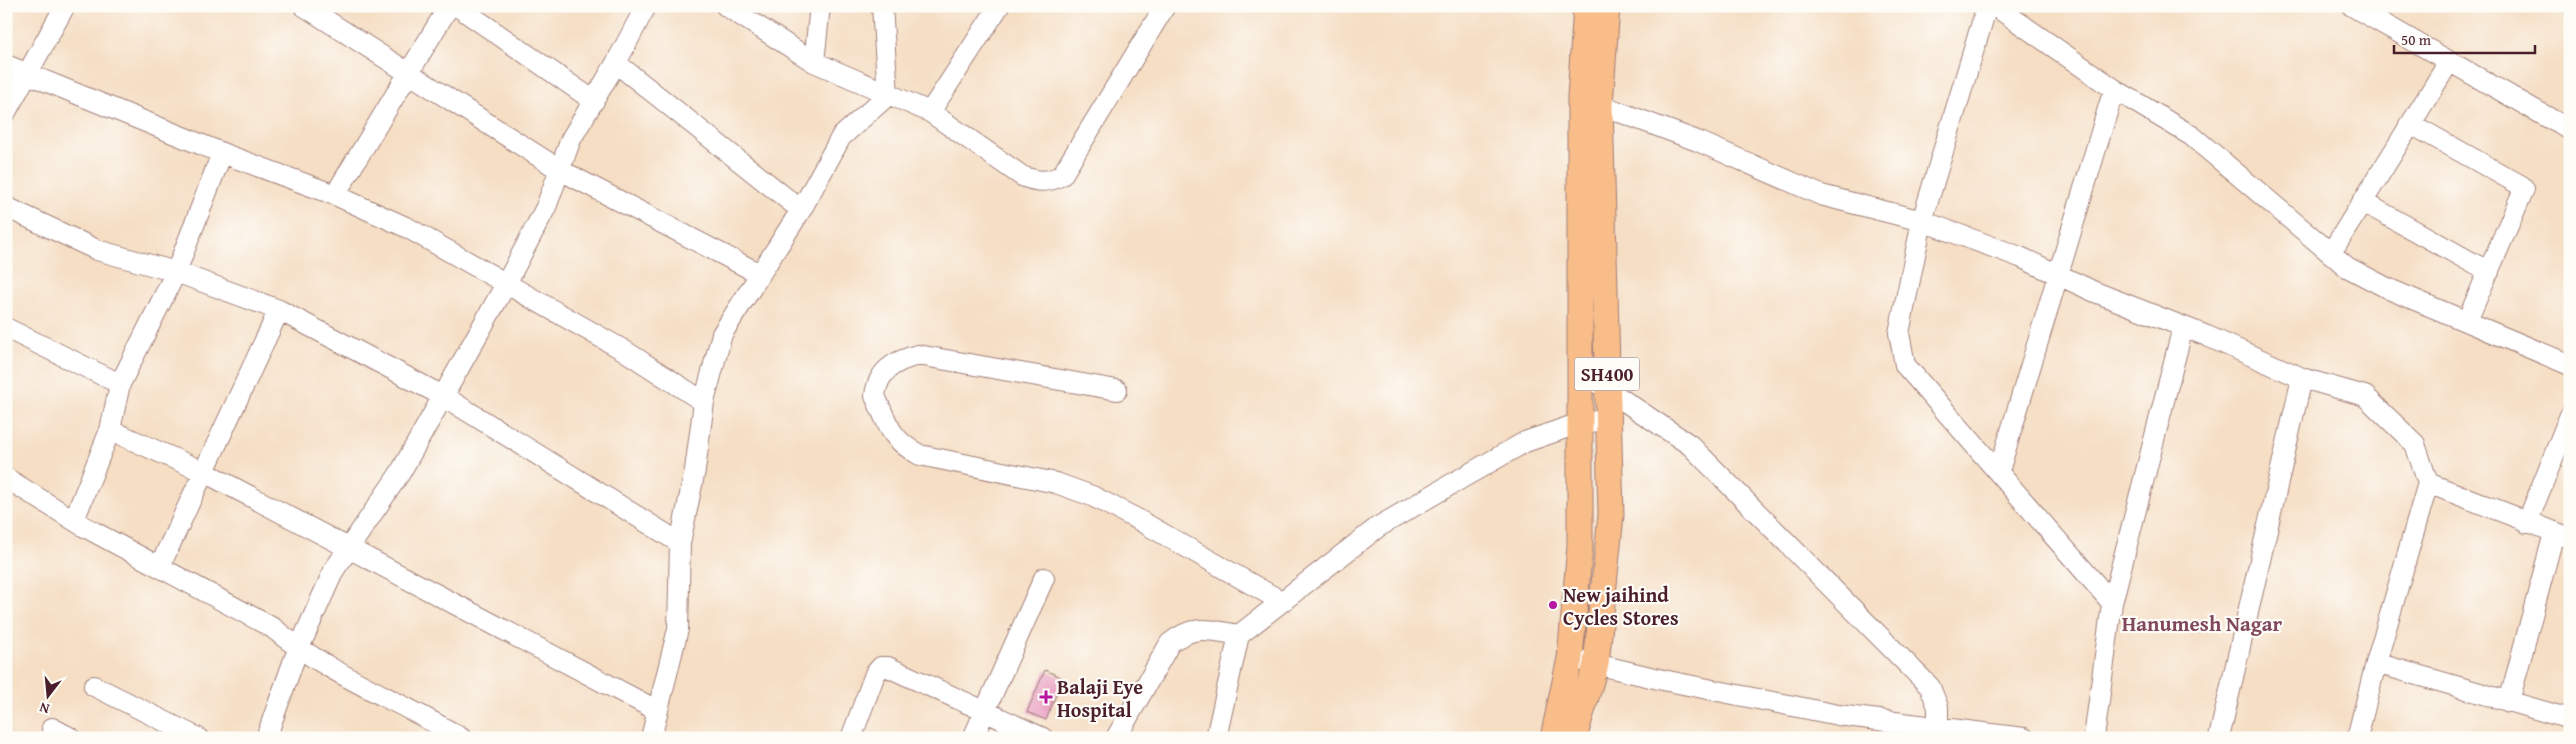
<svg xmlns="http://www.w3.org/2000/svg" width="2576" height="744" font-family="'Gentium Book Plus',serif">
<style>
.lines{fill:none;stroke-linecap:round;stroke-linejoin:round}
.canal{stroke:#70beea;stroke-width:20}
.building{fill:#e795bb}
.minor-casing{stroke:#a07e78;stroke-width:22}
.major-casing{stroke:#a07e78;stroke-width:27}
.minor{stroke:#fff;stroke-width:20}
.major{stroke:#f8bd89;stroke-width:25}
.poi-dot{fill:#b5179e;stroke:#fdfcf7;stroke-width:2}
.labels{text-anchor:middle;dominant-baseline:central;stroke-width:4.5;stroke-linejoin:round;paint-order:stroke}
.shield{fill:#fdfcf7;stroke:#806168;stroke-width:1}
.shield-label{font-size:19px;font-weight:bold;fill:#4a1f2b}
.poi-label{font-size:20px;font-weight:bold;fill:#4a1f2b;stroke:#fdfcf7;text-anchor:start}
.neighbourhood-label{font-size:21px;font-weight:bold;fill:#81485d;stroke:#fdfcf7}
</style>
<rect width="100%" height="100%" fill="#fdfcf7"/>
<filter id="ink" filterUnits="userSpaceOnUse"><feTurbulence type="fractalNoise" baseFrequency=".02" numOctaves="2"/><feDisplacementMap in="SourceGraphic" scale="10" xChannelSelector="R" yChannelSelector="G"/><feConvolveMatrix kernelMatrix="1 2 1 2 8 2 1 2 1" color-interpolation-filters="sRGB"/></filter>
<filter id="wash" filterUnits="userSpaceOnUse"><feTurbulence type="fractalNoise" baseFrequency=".0096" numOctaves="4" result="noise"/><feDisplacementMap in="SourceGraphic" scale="20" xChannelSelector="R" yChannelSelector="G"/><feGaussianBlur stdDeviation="1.12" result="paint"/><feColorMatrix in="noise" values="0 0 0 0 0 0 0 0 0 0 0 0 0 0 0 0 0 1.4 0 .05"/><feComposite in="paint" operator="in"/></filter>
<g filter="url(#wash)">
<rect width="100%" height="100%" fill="#f5dec4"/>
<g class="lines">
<path class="canal" d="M2568,6l2,1"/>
</g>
<g id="blocks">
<path class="building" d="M1045,670l18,8 -17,42 -19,-8z"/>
</g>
</g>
<g filter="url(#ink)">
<use href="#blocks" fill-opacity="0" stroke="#a07e78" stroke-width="1"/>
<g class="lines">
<g class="minor-casing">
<path id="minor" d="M304,6l256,164 200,104
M457,6l137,95
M726,6l88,56 116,50 69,-106
M1987,6l-65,215 -23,112 6,32 207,238 -18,135
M1995,6l119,83 78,47 155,131 42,22 181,76
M2352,6l218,124
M814,62l6,-56
M616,63l185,147
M6,65l216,88 113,42 73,33 217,123 79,51
M1587,100l113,42 121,53 101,26 98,36 75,35 112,44 95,42 63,18 50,48 13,39 142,55
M6,112l59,-106
M930,112l92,64c15,6 26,7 40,-1l103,-169
M2411,124l111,62 2,3 -57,132
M335,195l114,-189
M2363,202l126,70
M6,207l91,43 79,22 103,38 164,86 237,147
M2331,253l118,-191
M6,328l114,56
M1578,370l112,75 240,242 8,20v31
M1117,390l-199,-35c-23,6 -40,15 -43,41 13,28 15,44 45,59l136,28 36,13 45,23 144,82
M110,430l96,43 452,238
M1999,471l115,-382
M6,478l77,48 190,102c57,48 126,72 188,110
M74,520l36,-90 10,-46 56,-112 46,-119
M2527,523l43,-108
M160,566l119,-256
M2112,603l71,-276
M1570,658l93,22 175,35 186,23
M2376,663l194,56
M94,686l104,52
M2509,702l45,-169
M52,728l19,10
M266,738l29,-81 39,-87 66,-97 106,-189 40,-77 25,-68 45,-76 30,-57
M651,738l27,-109 2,-86 15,-73 9,-68 18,-68 79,-124 40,-73 47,-42 -6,-89
M851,738l24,-64 6,-7h7l155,71
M973,738l71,-160
M1116,738l54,-95c24,-19 40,-13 69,-8l139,-108 84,-49 63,-36 55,-19 27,-3
M1216,738l23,-103
M2219,738l83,-360
M2357,738l19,-75 52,-180"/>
</g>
<g class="major-casing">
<path id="major" d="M1553,738l17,-80 10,-112v-449l6,-91
M1574,738l22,-74 15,-149 -11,-410 7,-99"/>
</g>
<use href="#minor" class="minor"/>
<use href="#major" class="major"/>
</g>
</g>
<g class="poi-dot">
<circle cx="1553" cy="605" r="5"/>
<path d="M1043.5 689.5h5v5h5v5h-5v5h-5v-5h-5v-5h5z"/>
</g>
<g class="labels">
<rect class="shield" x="1574.5" y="357.5" width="65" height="33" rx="4"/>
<g class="shield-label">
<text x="1607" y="374">SH400</text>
</g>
<g class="poi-label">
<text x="1563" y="594">New jaihind<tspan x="1563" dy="23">Cycles Stores</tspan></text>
<text x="1057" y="686">Balaji Eye<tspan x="1057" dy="23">Hospital</tspan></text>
</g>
<g class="neighbourhood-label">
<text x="2202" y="623">Hanumesh Nagar</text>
</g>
</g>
<rect width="2576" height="744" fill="none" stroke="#fdfcf7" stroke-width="25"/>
<g transform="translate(48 696) rotate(196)" stroke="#fdfcf7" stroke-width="4" paint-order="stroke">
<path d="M0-4L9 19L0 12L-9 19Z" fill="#4a1f2b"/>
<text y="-8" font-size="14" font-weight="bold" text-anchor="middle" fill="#4a1f2b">N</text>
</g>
<path d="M2394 45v8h141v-8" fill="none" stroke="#4a1f2b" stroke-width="2.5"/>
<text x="2401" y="45" font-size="15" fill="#4a1f2b" stroke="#fdfcf7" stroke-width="4" paint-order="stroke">50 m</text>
</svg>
